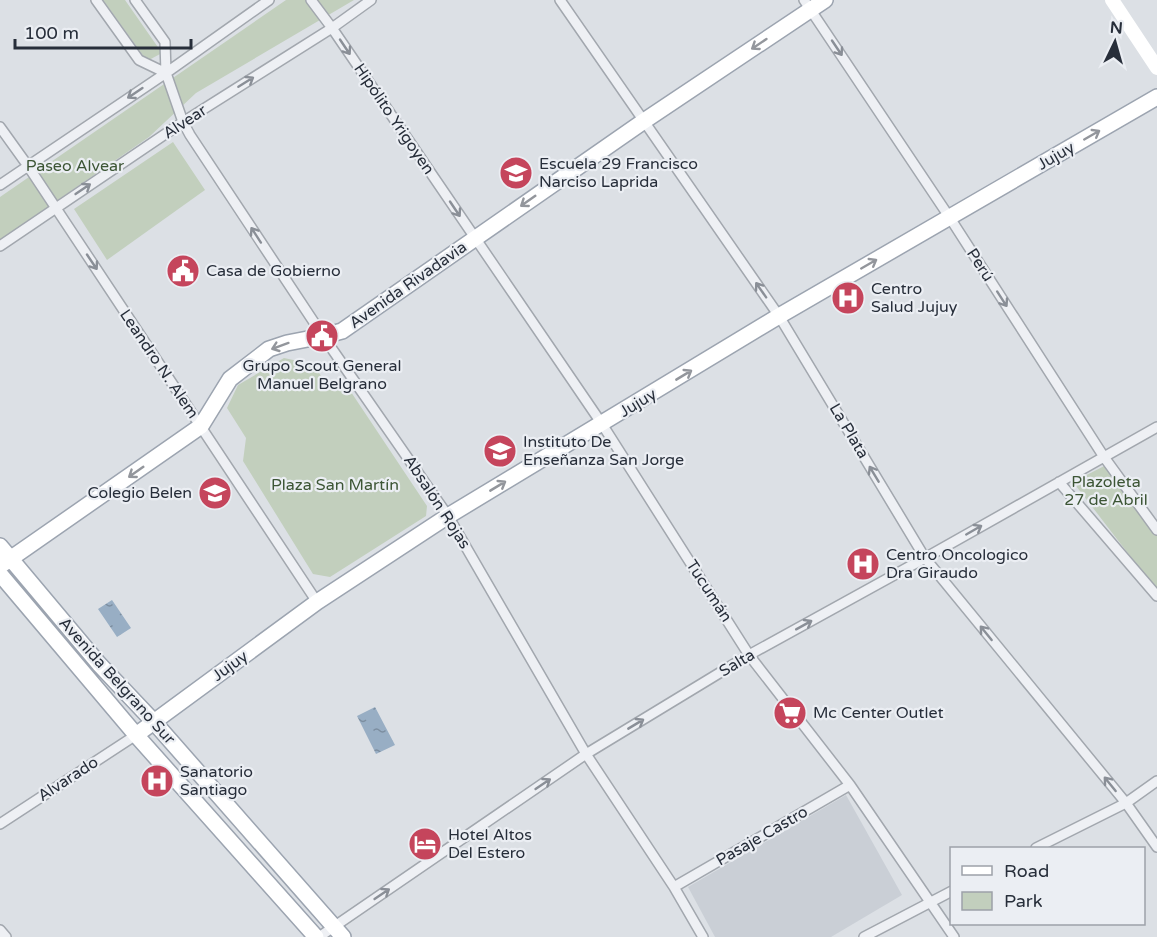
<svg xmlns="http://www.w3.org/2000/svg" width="1157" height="937" font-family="'Varela Round',sans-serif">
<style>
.built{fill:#cacfd6}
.green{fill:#c2cfbd}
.water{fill:url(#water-ripples)}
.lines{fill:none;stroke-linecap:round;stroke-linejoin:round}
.street-casing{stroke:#a2a7ae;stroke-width:12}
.primary-casing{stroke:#9ca4b0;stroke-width:18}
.street{stroke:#eef0f4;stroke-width:9}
.secondary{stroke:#fff;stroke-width:14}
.primary{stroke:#fff;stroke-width:15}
.oneway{stroke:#93969c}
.oneway2{stroke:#8a8f97}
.labels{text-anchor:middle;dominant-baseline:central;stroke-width:4.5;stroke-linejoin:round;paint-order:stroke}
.street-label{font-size:16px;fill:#272e3a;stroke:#ebeef3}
.poi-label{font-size:16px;fill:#272e3a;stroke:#ebeef3;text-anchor:start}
.park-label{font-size:16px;fill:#3c5535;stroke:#ebeef3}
</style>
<defs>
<pattern id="water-ripples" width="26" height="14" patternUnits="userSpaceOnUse" patternTransform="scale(1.5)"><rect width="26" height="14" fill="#98aec4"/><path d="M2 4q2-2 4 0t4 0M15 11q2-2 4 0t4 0" fill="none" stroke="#7c8ea0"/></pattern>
</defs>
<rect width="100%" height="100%" fill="#dce0e5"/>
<path class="built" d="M846,795l56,100 -71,42h-116l-27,-50z"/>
<path class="green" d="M103,0h22l37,53 -15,8z
M286,0h68l-158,93 -47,44 -149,103v-43z
M173,142l32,48 -98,70 -33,-51z
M284,358l28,6 17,22 20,3 78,117 -1,10 -96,61 -17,-3 -70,-113 3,-23 -19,-30 11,-23z
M1112,462l45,66v63l-84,-109z"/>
<path class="water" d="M112,600l19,28 -14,9 -19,-28z
M375,707l20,38 -19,9 -19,-38z"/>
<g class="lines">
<g class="street-casing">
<path id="street" d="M96,0l43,60 27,13
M135,0l30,42 1,31 17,49 7,13 133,201 125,180 138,238 88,133 29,50
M311,0l21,28 270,396 147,231 101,130 104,152
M560,0l219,316 146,242 201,245 31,44
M804,0l146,218 154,239 53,73
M0,127l28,39 289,436
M0,185l166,-112 103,-73
M0,246l183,-124 149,-94 39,-28
M1059,482l98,114
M0,824l136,-89
M1036,848l90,-45 31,-22
M674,887l176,-102
M0,930l6,7
M319,937l267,-183 163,-99 176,-97 232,-131
M864,937l88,-46"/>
</g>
<g class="primary-casing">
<path id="primary" d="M0,546l99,118 55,58 189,215
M0,566l201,-140 29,-47 39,-30 18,-6 36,-7 19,-5 302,-210 181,-121
M0,574l136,161 180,202
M136,735l181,-133 131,-86 331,-200 378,-219"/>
</g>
<use href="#street" class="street"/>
<path class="secondary" d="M1112,0l45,68"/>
<use href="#primary" class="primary"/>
</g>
<defs><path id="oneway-shaft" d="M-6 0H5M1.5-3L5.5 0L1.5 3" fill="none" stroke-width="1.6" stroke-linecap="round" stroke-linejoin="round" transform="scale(1.5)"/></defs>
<g class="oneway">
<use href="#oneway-shaft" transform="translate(759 44) rotate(146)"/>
<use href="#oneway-shaft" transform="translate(1092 135) rotate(-30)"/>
<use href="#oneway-shaft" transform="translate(528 201) rotate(145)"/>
<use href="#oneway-shaft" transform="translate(869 264) rotate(-30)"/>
<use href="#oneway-shaft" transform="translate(280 346) rotate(160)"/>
<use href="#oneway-shaft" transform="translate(684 375) rotate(-31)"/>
<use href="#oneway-shaft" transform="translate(136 472) rotate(145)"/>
<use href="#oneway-shaft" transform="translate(498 486) rotate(-31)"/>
</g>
<g class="oneway2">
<use href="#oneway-shaft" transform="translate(345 47) rotate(56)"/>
<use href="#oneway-shaft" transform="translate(837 48) rotate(56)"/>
<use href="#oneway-shaft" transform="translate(246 82) rotate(-32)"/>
<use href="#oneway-shaft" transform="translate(135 93) rotate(146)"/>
<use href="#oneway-shaft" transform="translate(83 189) rotate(-34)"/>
<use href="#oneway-shaft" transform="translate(455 209) rotate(56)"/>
<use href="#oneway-shaft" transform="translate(256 235) rotate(-123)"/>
<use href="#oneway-shaft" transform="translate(92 262) rotate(56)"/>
<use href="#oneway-shaft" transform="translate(761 290) rotate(-125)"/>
<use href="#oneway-shaft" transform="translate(1002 299) rotate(57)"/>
<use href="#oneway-shaft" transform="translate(874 474) rotate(-121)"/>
<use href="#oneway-shaft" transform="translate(974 530) rotate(-30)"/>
<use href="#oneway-shaft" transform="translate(804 625) rotate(-29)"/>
<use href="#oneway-shaft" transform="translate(986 633) rotate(-129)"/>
<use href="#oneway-shaft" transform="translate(636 724) rotate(-31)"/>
<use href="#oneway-shaft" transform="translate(543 784) rotate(-34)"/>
<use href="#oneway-shaft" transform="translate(1110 784) rotate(-129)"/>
<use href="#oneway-shaft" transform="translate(382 894) rotate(-34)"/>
</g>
<defs>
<g id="school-disc" transform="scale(1.725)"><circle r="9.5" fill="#c5455c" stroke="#ebeef3"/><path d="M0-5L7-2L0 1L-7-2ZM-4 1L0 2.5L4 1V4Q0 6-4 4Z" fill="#fff"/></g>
<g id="civic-disc" transform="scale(1.725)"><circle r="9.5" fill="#c5455c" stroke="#ebeef3"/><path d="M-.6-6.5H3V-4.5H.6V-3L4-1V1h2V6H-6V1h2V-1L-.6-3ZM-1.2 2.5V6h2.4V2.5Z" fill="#fff"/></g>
<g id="hospital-disc" transform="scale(1.725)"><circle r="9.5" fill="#c5455c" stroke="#ebeef3"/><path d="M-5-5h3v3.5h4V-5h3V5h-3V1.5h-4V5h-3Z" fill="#fff"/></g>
<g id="supermarket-disc" transform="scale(1.725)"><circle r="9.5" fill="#c5455c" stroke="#ebeef3"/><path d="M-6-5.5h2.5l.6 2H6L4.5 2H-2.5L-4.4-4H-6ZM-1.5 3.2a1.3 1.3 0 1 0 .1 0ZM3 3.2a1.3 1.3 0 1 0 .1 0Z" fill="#fff"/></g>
<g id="hotel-disc" transform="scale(1.725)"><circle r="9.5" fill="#c5455c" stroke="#ebeef3"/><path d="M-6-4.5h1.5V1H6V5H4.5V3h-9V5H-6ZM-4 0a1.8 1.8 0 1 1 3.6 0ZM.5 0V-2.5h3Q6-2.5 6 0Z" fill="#fff"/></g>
</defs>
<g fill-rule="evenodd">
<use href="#school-disc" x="516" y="173"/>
<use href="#civic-disc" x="183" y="271"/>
<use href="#hospital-disc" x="848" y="298"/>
<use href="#civic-disc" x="322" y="336"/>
<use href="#school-disc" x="500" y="451"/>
<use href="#school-disc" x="215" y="493"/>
<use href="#hospital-disc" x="863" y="564"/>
<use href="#supermarket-disc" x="790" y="713"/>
<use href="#hospital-disc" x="157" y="781"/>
<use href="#hotel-disc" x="425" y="844"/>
</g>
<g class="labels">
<g class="street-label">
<text transform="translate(394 119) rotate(56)">Hipólito Yrigoyen</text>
<text transform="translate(185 122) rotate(-33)">Alvear</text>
<text transform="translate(1056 156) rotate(-30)">Jujuy</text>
<text transform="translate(980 265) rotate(57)">Perú</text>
<text transform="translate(408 285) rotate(-35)">Avenida Rivadavia</text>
<text transform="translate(159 364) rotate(56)">Leandro N. Alem</text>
<text transform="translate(638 403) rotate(-31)">Jujuy</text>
<text transform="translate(849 431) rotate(59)">La Plata</text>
<text transform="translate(437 502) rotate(57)">Absalón Rojas</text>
<text transform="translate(709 591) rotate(57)">Tucumán</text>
<text transform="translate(737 663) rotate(-31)">Salta</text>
<text transform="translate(230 666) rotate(-36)">Jujuy</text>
<text transform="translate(117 681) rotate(48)">Avenida Belgrano Sur</text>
<text transform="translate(68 779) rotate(-33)">Alvarado</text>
<text transform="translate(762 836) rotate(-30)">Pasaje Castro</text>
</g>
<g class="poi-label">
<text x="539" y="164">Escuela 29 Francisco<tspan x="539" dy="18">Narciso Laprida</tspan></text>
<text x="206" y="271">Casa de Gobierno</text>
<text x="871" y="289">Centro<tspan x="871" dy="18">Salud Jujuy</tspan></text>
<text x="322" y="366" text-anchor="middle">Grupo Scout General<tspan x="322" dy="18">Manuel Belgrano</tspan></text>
<text x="523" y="442">Instituto De<tspan x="523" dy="18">Enseñanza San Jorge</tspan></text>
<text x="192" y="493" text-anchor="end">Colegio Belen</text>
<text x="886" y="555">Centro Oncologico<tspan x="886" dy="18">Dra Giraudo</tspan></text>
<text x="813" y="713">Mc Center Outlet</text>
<text x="180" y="772">Sanatorio<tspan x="180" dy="18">Santiago</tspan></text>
<text x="448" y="835">Hotel Altos<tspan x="448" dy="18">Del Estero</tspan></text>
</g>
<g class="park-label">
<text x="75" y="166">Paseo Alvear</text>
<text x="1106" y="482">Plazoleta<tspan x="1106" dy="18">27 de Abril</tspan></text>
<text x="335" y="485">Plaza San Martín</text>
</g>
</g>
<rect x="950" y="847" width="195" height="78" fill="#ebeef3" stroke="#9da1a9" stroke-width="1.5"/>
<rect x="962" y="866" width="30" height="9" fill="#ffffff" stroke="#9da1a9" stroke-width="1.5"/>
<text x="1004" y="877" font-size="18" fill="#272e3a">Road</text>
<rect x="962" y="892" width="30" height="18" fill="#c2cfbd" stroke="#9da1a9" stroke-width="1.5"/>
<text x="1004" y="907" font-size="18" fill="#272e3a">Park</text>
<g transform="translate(1115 42) rotate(5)" stroke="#ebeef3" stroke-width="4.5" paint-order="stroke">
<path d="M0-4.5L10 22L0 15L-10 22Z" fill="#272e3a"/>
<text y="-9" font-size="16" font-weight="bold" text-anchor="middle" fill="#272e3a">N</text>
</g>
<path d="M15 39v9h176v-9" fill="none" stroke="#272e3a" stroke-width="3"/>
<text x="24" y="39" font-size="18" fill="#272e3a" stroke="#ebeef3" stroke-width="4.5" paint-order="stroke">100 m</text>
</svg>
